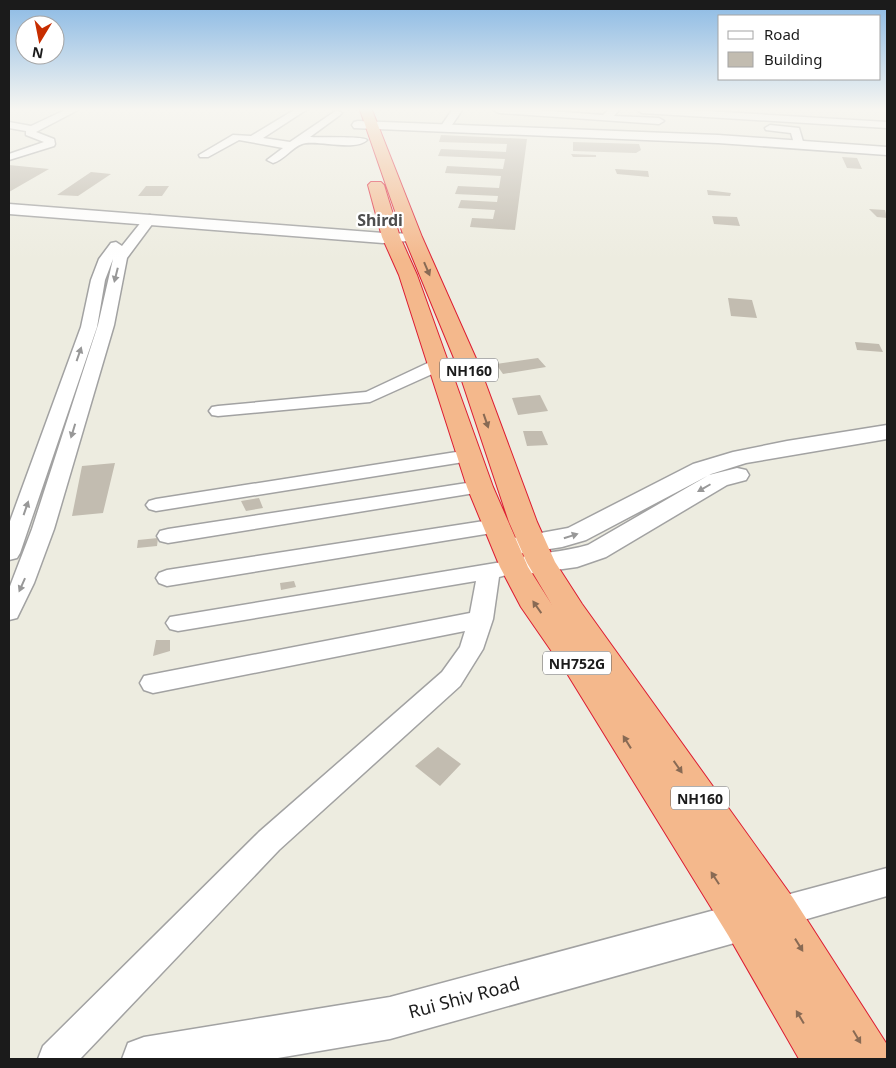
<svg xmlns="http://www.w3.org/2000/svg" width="896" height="1068" font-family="'Noto Sans',sans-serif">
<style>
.building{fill:#c2bcb0}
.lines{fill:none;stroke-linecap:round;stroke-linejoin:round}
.minor-casing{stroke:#a2a2a2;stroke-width:3}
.tertiary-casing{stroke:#a2a2a2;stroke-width:3}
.trunk-casing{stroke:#dd1c32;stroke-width:2}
.minor{fill:#fff;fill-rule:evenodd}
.tertiary{fill:#fff;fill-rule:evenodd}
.trunk{fill:#f4b88c;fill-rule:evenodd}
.oneway{fill:#886a54}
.oneway2{fill:#989898}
.labels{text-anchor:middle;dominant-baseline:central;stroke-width:4.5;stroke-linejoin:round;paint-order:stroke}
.shield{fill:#fff;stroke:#5f5f5f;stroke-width:1}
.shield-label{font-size:14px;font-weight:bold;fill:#1b1b1b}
.far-district-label{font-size:16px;font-weight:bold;fill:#4e4e4e;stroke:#fff}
.near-street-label{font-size:18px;fill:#1b1b1b;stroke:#fff}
</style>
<rect width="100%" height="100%" fill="#edece0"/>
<path class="building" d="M441,135l86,4 -12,91 -45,-3 2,-9 21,1 2,-9 -37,-2 3,-8 36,2 1,-6 -43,-2 3,-8 41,2 2,-12 -56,-3 2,-7 56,3 2,-10 -67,-3 3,-7 65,3 1,-8 -68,-2z
M573,142l66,2 2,6 -5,3 -63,-2z
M571,154l25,1v2h-23z
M842,157l15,1 5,11 -15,-1z
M9,165l40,4 -40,23z
M615,169l33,2 1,6 -32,-3z
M91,172l20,2 -33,22 -21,-1z
M146,186h23l-7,10h-24z
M707,190l24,3 -1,3 -22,-1z
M869,209l16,1 2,8 -10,-1z
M712,216l25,1 3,9 -26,-2z
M728,298l24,2 5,18 -26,-2z
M855,342l24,2 4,8 -26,-2z
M538,358l8,9 -43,7 -7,-10z
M540,395l8,16 -30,4 -6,-17z
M523,431h19l6,14 -21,1z
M115,463l-12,50 -31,3 10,-50z
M259,498l4,10 -17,3 -5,-10z
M158,538l-1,8 -20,2 1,-8z
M294,581l2,6 -15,3 -1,-7z
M156,640h14v11l-17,5z
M438,747l23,17 -21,22 -25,-20z"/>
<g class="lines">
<g class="minor-casing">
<path id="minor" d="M65,110h13l-42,22 18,7 1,5 -1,2 -45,14v-6l35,-12 -18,-7v-4l-17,-3v-6l22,4z
M294,110h12l-43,28 27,4 47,-32 5,3 -2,2 -30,22c11,1 53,-1 57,3 -12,12 -52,-1 -65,4 -11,4 -18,16 -29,19l-6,-3 16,-12 -44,-8 -31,17h-8l-1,-2 34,-20 18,1z
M452,110h10l-14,21h-8l-1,-2z
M494,110h44l65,5 5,-5h11l-5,6 45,2 5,3 -5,3 -160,-11z
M637,110h53l197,12v6l-245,-15z
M770,125l29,3 5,17 -1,2h-8l-4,-14 -25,-3 -1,-2z
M150,215l6,4 -29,39 -13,67 -60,204 -20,54 -17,35 -8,2v-31l23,-60 66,-204 15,-66 -8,21 -8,47 -77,226 -3,5 -8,2v-36l72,-197 10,-47 8,-21 12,-16 5,-1 6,4 24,-30z
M467,358l6,1 2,4 -2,4 -32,3 -71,32 -152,14 -6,-1 -3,-4 3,-4 6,-1 148,-14 66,-31z
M469,450l7,2 3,4 -3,4 -320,51 -7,-2 -3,-4 3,-4 7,-2z
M480,481l7,2 3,4 -3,4 -319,52 -8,-2 -3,-5 3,-5 8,-2z
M497,519l7,2 4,5 -4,5 -337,55 -8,-3 -3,-5 3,-5 8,-3z
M502,562l8,2 3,5 -3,5 -11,3 -6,42 -10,30 -23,37 -181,164 -199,209h-42l5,-13 216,-214 183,-160 18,-25 5,-16 -312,62 -9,-3 -4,-7 4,-7 326,-63 6,-32 -298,50 -8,-2 -4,-6 4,-6z
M887,868v28l-108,31 -11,-4 -5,-11 5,-11 11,-4z"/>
</g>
<g class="tertiary-casing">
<path id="tertiary" d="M358,121l360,14 169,12v8l-169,-12 -364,-15 -2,-3 2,-3z
M9,204l374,29 36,1 2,3 -2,3 -36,3 -374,-29z
M887,425v14l-141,24 -35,11 -125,66 -24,7 -51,8 -9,-3 -4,-6 4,-6 66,-12 125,-64 40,-12 54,-11z
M737,468l9,2 3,5 -3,5 -19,5 -121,72 -29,10 -57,8 -10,-3 -4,-6 4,-6c26,-8 52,-7 78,-15l121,-70z
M756,899l14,6 6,13 -6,13 -14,6 -366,102 -118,20h-150l6,-16 16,-6 246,-40z"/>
</g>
<g class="trunk-casing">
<path id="trunk" d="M360,110h12l50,127 56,126 59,159 18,40 27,42 211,294 93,145 1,16h-88l-71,-124 -160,-260 -47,-68 -21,-40 -33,-80 -68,-212 -17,-38 -14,-52 3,-3h10l3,3 16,52 17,38 76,212 35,80 24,38 -25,-42 -18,-41 -53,-159 -52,-126z"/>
</g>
<use href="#minor" class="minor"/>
<use href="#tertiary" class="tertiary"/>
<use href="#trunk" class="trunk"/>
</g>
<defs><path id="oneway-solid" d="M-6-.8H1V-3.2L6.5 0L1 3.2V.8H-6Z" transform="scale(1.25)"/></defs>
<g class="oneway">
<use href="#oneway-solid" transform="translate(427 269) rotate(67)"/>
<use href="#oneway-solid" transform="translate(486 421) rotate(71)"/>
<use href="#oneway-solid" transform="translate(537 607) rotate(-125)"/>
<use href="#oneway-solid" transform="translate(627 742) rotate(-122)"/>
<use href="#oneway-solid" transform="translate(678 767) rotate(55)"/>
<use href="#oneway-solid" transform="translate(715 878) rotate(-123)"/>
<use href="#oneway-solid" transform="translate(799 945) rotate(58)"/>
<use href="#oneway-solid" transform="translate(800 1017) rotate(-121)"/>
<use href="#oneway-solid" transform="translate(857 1037) rotate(59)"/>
</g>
<g class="oneway2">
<use href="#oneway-solid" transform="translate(116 275) rotate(104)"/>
<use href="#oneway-solid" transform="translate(79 354) rotate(-71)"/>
<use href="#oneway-solid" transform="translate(73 431) rotate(107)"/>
<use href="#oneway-solid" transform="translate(704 488) rotate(150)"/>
<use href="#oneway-solid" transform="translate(26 508) rotate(-71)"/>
<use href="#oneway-solid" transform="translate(571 536) rotate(-18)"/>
<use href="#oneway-solid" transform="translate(22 585) rotate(114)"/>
</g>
<linearGradient id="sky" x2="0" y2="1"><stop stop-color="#8ab9e4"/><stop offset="0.42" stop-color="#f7f6f1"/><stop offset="1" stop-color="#f7f6f1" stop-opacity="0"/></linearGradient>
<rect width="896" height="260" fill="url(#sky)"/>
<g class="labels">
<g class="shield">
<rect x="440" y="358.5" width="58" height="23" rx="4"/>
<rect x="543" y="651.5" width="68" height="23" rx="4"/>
<rect x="671" y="786.5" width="58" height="23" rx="4"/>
</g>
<g class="shield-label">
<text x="469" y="370">NH160</text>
<text x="577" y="663">NH752G</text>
<text x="700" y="798">NH160</text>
</g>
<g class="far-district-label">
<text x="380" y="220">Shirdi</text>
</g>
<g class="near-street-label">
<text transform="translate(464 997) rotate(-15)">Rui Shiv Road</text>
</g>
</g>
<rect width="896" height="1068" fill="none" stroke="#1b1b1b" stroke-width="20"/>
<rect x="718" y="15" width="162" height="65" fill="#ffffff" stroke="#a4a4a4"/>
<rect x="728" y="31" width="25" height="8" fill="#ffffff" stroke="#a4a4a4"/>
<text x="764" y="40" font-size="15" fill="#1b1b1b">Road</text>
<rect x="728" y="52" width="25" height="15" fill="#c2bcb0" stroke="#a4a4a4"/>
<text x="764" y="65" font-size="15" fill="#1b1b1b">Building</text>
<g transform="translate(40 40) rotate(190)"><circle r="24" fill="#ffffff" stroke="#a4a4a4"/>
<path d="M0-4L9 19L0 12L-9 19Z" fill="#c72d00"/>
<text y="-8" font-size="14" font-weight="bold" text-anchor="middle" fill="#1b1b1b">N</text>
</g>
</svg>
